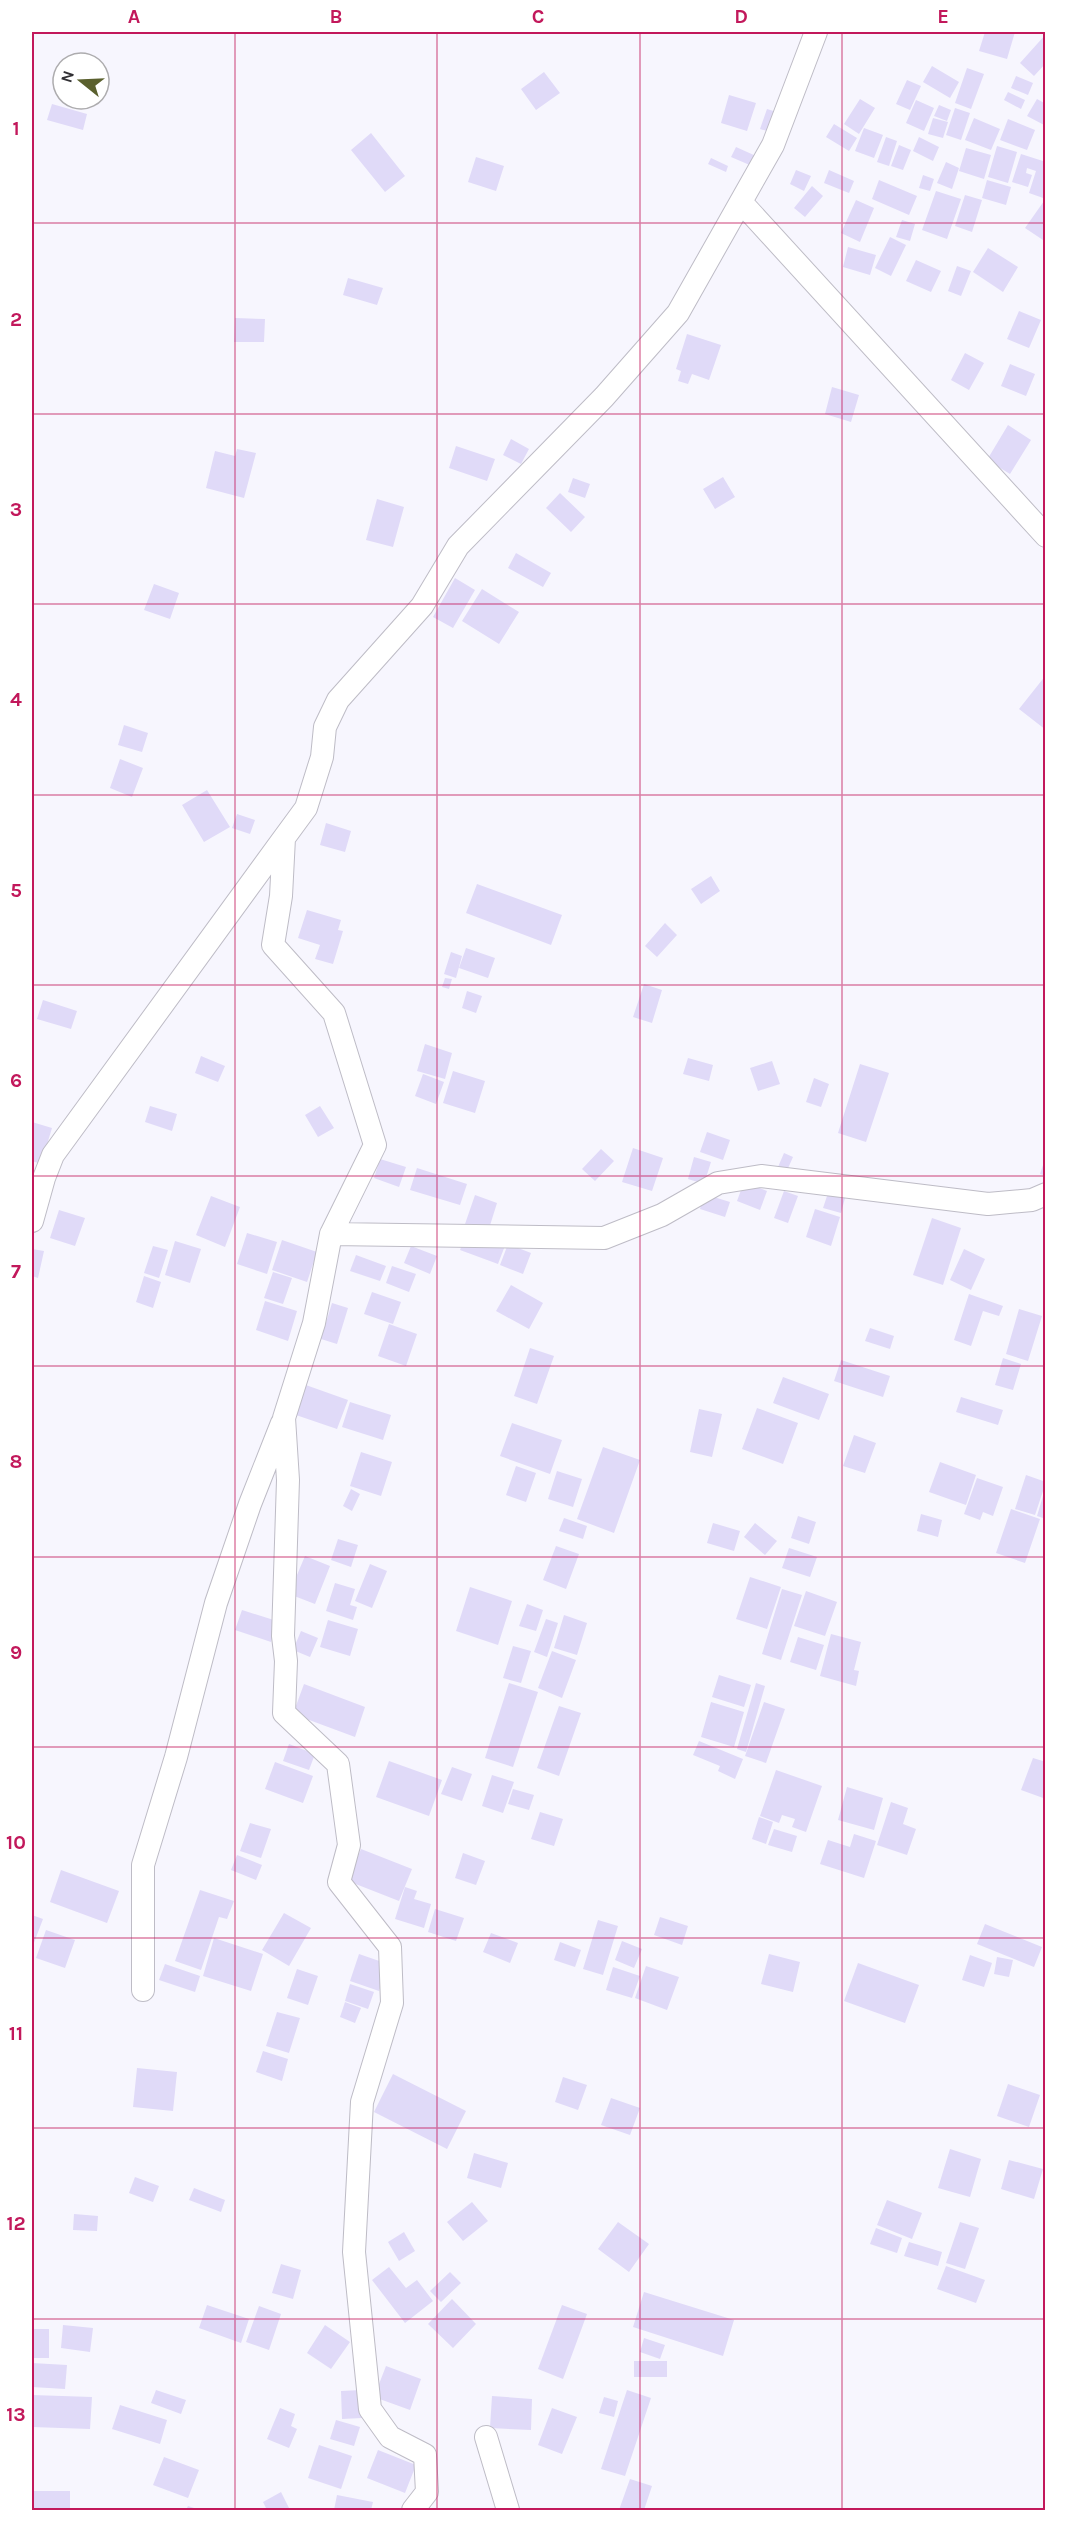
<svg xmlns="http://www.w3.org/2000/svg" width="1077" height="2542" font-family="Karla,sans-serif">
<style>
.building{fill:#e0daf8}
.lines{fill:none;stroke-linecap:round;stroke-linejoin:round}
.minor-casing{stroke:#bebcc6;stroke-width:24}
.minor{stroke:#fff;stroke-width:22}
.grid{fill:none;stroke:#c2185b;stroke-width:1.5;stroke-opacity:0.55}
.neatline{fill:none;stroke:#c2185b;stroke-width:2}
.grid-label{font-size:20px;text-anchor:middle;font-weight:bold;fill:#c2185b}
</style>
<rect width="100%" height="100%" fill="#f7f6fe"/>
<path class="building" d="M985,32h30l-8,27 -28,-8z
M1046,34v29l-12,13 -14,-13z
M932,66l27,16 -9,16 -27,-16z
M967,68l17,6 -13,35 -16,-6z
M544,72l16,21 -24,17 -15,-21z
M1016,76l17,7 -5,12 -17,-7z
M907,80l14,6 -11,24 -14,-6z
M1008,92l17,8 -4,9 -17,-9z
M729,95l27,8 -9,28 -26,-8z
M860,99l15,9 -16,26 -15,-10z
M1037,99l9,5v22l-19,-10z
M916,100l18,8 -10,23 -18,-8z
M52,104l35,10 -4,16 -36,-10z
M939,105l12,5 -4,11 -13,-5z
M955,108l15,5 -9,27 -15,-5z
M767,109l13,4 -6,20 -14,-4z
M933,118l15,4 -5,16 -15,-4z
M974,118l26,11 -9,21 -26,-10z
M1008,119l27,11 -8,20 -27,-10z
M834,124l23,14 -8,13 -23,-14z
M864,128l19,7 -9,23 -19,-7z
M371,133l34,43 -20,16 -34,-42z
M886,137l11,4 -8,25 -12,-4z
M919,137l20,10 -6,14 -20,-10z
M899,145l12,5 -8,20 -12,-4z
M997,146l20,6 -9,31 -20,-6z
M736,147l20,9 -4,10 -21,-9z
M966,148l25,7 -7,24 -25,-8z
M1021,154l25,8v37l-17,-6 7,-22 -9,-3 -1,5 6,2 -4,12 -16,-5z
M476,157l28,9 -8,25 -28,-9z
M711,158l17,8 -2,6 -18,-8z
M946,162l13,6 -7,21 -15,-6z
M796,170l15,6 -7,15 -14,-7z
M829,170l25,11 -5,12 -25,-10z
M923,175l11,4 -4,12 -11,-3z
M879,180l38,16 -8,19 -37,-16z
M987,180l24,7 -5,18 -24,-7z
M812,186l11,10 -18,21 -11,-9z
M936,191l25,8 -14,40 -25,-9z
M965,195l17,5 -10,32 -17,-6z
M856,200l18,8 -14,34 -19,-9z
M1044,201l2,1v40l-21,-14z
M902,220l13,4 -5,17 -14,-4z
M890,237l16,8 -15,31 -16,-8z
M848,247l28,8 -6,20 -27,-8z
M988,248l30,19 -15,25 -30,-20z
M916,260l25,11 -10,21 -25,-11z
M957,266l14,5 -10,25 -13,-5z
M348,278l35,10 -6,17 -34,-10z
M1019,311l22,9 -12,28 -22,-9z
M235,318l30,1 -1,23h-30z
M687,334l34,11 -12,35 -17,-6 -4,10 -10,-3 3,-10 -5,-2z
M965,353l19,10 -15,27 -18,-10z
M1010,364l25,10 -9,22 -25,-10z
M832,387l27,8 -8,27 -26,-8z
M1008,425l23,15 -21,34 -23,-14z
M511,439l18,10 -8,15 -18,-9z
M456,446l39,13 -8,22 -38,-13z
M237,449l19,4 -12,45 -38,-10 9,-37 20,5z
M723,477l12,20 -20,12 -12,-20z
M573,478l17,6 -5,14 -17,-6z
M560,493l25,24 -14,15 -25,-24z
M377,499l27,8 -11,40 -27,-7z
M516,553l35,20 -8,14 -35,-19z
M455,578l20,12 -22,38 -20,-11z
M154,584l25,9 -9,26 -26,-9z
M482,589l37,23 -20,32 -37,-23z
M1046,675v55l-27,-21z
M124,725l24,8 -6,19 -24,-7z
M120,759l23,9 -11,29 -22,-9z
M207,790l23,37 -26,15 -22,-37z
M237,814l18,6 -5,14 -18,-6z
M326,823l25,8 -6,21 -25,-7z
M711,876l9,15 -19,13 -10,-15z
M477,884l85,31 -11,30 -85,-32z
M307,910l34,10 -3,10 5,1 -10,33 -18,-5 5,-14 -22,-7z
M665,923l12,12 -20,22 -12,-11z
M466,948l29,10 -7,20 -29,-10z
M451,952l11,4 -6,22 -12,-4z
M445,978l7,1 -3,10 -7,-2z
M644,984l18,6 -10,33 -19,-6z
M467,991l15,5 -6,17 -14,-5z
M43,1000l34,11 -6,18 -34,-10z
M425,1044l27,9 -7,26 -28,-8z
M201,1056l24,10 -7,16 -23,-9z
M688,1058l25,7 -4,16 -26,-7z
M772,1061l8,23 -22,7 -8,-23z
M860,1064l29,9 -23,69 -28,-9z
M453,1071l32,10 -10,32 -32,-10z
M423,1074l21,8 -8,22 -21,-8z
M814,1078l15,6 -8,23 -15,-5z
M150,1106l27,8 -5,17 -27,-9z
M320,1106l14,22 -16,9 -13,-22z
M32,1122l20,6 -11,36 -9,-3z
M707,1132l23,8 -7,20 -23,-8z
M633,1148l30,10 -11,33 -30,-9z
M601,1149l13,12 -19,20 -13,-12z
M784,1153l9,4 -12,27 -9,-3z
M694,1157l17,5 -7,22 -16,-5z
M380,1159l26,8 -7,20 -25,-9z
M1045,1159h1v17l-6,-2z
M417,1168l50,16 -7,21 -50,-15z
M744,1182l23,9 -7,19 -23,-9z
M784,1191l14,5 -10,27 -14,-5z
M828,1193l17,5 -4,15 -18,-5z
M704,1194l26,8 -5,15 -25,-8z
M475,1195l22,8 -10,32 -23,-8z
M211,1196l29,11 -15,40 -29,-12z
M815,1209l25,8 -9,29 -25,-9z
M59,1210l26,8 -10,28 -25,-8z
M932,1218l29,10 -18,57 -30,-10z
M468,1229l38,14 -8,21 -38,-14z
M247,1233l30,9 -10,32 -30,-10z
M282,1240l35,12 -10,30 -35,-12z
M175,1241l26,8 -11,34 -25,-8z
M508,1244l23,9 -8,21 -23,-9z
M153,1246l15,4 -9,28 -15,-5z
M411,1246l26,10 -7,18 -26,-11z
M32,1249l12,2 -6,27 -6,-2z
M964,1249l21,10 -14,31 -21,-10z
M356,1255l30,11 -6,15 -30,-10z
M392,1266l24,8 -7,18 -23,-9z
M273,1272l19,6 -9,26 -19,-6z
M144,1276l17,6 -8,26 -17,-6z
M511,1285l32,18 -14,26 -33,-18z
M372,1292l29,10 -8,22 -29,-10z
M969,1294l34,12 -4,10 -16,-5 -12,35 -17,-6z
M265,1301l32,10 -9,30 -32,-11z
M332,1303l16,5 -11,36 -16,-5z
M1019,1309l23,7 -14,45 -22,-7z
M389,1324l28,10 -11,32 -28,-10z
M870,1328l24,8 -4,13 -25,-8z
M530,1348l24,8 -17,48 -23,-8z
M1003,1358l18,6 -8,26 -18,-5z
M841,1360l49,16 -7,21 -49,-16z
M783,1377l46,17 -10,26 -46,-17z
M303,1384l45,16 -11,29 -44,-15z
M961,1397l42,13 -5,15 -42,-13z
M350,1402l41,13 -8,25 -41,-13z
M757,1408l41,15 -15,41 -41,-15z
M699,1409l23,5 -10,43 -22,-5z
M512,1423l50,17 -12,34 -50,-18z
M854,1435l22,8 -11,30 -22,-7z
M603,1447l37,13 -26,73 -37,-14z
M361,1452l31,10 -11,34 -31,-10z
M940,1462l36,13 -10,30 -37,-13z
M516,1466l20,7 -10,29 -20,-7z
M557,1471l25,8 -9,28 -25,-8z
M1026,1475l20,7 -11,33 -20,-6z
M977,1478l26,9 -10,29 -10,-4 -3,8 -16,-6z
M351,1489l9,5 -8,17 -9,-5z
M1045,1489l1,1v29l-9,-3z
M1011,1509l29,10 -15,44 -29,-10z
M921,1514l21,6 -4,17 -21,-6z
M798,1516l18,6 -7,22 -18,-6z
M564,1518l23,8 -4,13 -24,-8z
M713,1523l27,8 -6,20 -27,-8z
M755,1523l22,18 -12,14 -21,-18z
M338,1539l20,6 -7,22 -20,-7z
M556,1546l23,8 -13,35 -23,-9z
M789,1548l28,9 -7,20 -28,-9z
M305,1556l25,10 -15,38 -26,-10z
M370,1564l17,7 -15,37 -17,-7z
M750,1577l31,10 -14,42 -31,-10z
M335,1583l20,6 -5,16 7,2 -4,13 -27,-9z
M470,1587l42,14 -14,44 -42,-14z
M782,1589l20,6 -21,65 -19,-6z
M806,1591l31,11 -12,34 -31,-10z
M527,1604l16,6 -7,21 -17,-5z
M242,1610l35,11 -6,21 -36,-12z
M564,1615l23,8 -10,32 -23,-7z
M546,1619l12,4 -11,34 -13,-5z
M328,1620l30,9 -8,27 -30,-9z
M301,1631l17,7 -8,19 -17,-7z
M831,1634l30,8 -7,28 5,1 -3,15 -36,-10z
M798,1637l26,8 -8,25 -26,-8z
M513,1646l18,5 -10,32 -18,-5z
M552,1651l24,9 -14,38 -24,-10z
M719,1675l32,10 -7,22 -32,-10z
M509,1683l29,9 -25,75 -28,-9z
M756,1683l9,3 -19,66 -9,-3z
M304,1684l61,23 -10,30 -62,-23z
M711,1702l33,10 -10,35 -33,-10z
M764,1702l21,7 -19,54 -21,-7z
M559,1706l22,7 -22,63 -22,-8z
M699,1741l44,18 -8,20 -17,-8 2,-5 -27,-11z
M289,1744l26,10 -6,16 -26,-9z
M1033,1758l13,4v37l-25,-9z
M389,1761l53,19 -13,36 -53,-19z
M275,1762l38,14 -10,27 -38,-14z
M452,1767l20,7 -10,27 -21,-7z
M776,1770l46,16 -16,46 -14,-5 3,-8 -13,-4 -3,8 -19,-7z
M492,1775l22,7 -11,31 -21,-7z
M847,1787l36,11 -9,32 -36,-10z
M513,1789l21,6 -5,15 -21,-6z
M891,1802l17,6 -5,16 13,5 -9,26 -30,-10z
M540,1812l23,7 -9,27 -23,-7z
M759,1817l14,5 -7,22 -14,-5z
M250,1823l21,6 -10,29 -21,-7z
M774,1829l23,7 -5,16 -24,-7z
M854,1834l22,7 -12,37 -44,-14 8,-24 22,7z
M361,1849l51,20 -13,32 -51,-20z
M463,1853l22,8 -9,24 -21,-7z
M237,1855l25,10 -6,15 -25,-10z
M61,1870l58,21 -12,32 -57,-21z
M405,1887l12,4 -3,8 17,5 -7,24 -29,-9z
M200,1890l34,11 -7,18 -8,-2 -18,53 -26,-9z
M435,1909l29,9 -8,23 -28,-9z
M284,1913l27,15 -22,38 -27,-16z
M32,1915l11,4 -11,29z
M660,1917l28,9 -6,19 -28,-10z
M598,1920l20,6 -15,49 -20,-6z
M985,1924l57,23 -8,20 -57,-23z
M46,1930l29,10 -10,28 -29,-10z
M491,1933l27,10 -8,20 -27,-11z
M214,1938l49,16 -12,37 -48,-15z
M622,1941l20,8 -8,19 -19,-8z
M560,1942l21,8 -6,17 -21,-7z
M359,1954l29,10 -9,27 -29,-10z
M769,1954l31,8 -7,30 -32,-8z
M970,1955l22,8 -8,24 -22,-7z
M997,1957l16,3 -4,17 -15,-3z
M858,1963l61,22 -14,38 -61,-22z
M165,1964l35,12 -5,16 -36,-12z
M646,1966l33,11 -12,33 -32,-12z
M613,1967l27,9 -8,22 -26,-8z
M297,1969l21,7 -10,29 -21,-7z
M350,1984l24,8 -6,17 -23,-8z
M345,2002l16,6 -6,15 -15,-6z
M277,2012l23,6 -11,35 -23,-7z
M263,2051l25,8 -6,22 -26,-9z
M137,2068l40,4 -4,39 -40,-4z
M393,2074l73,37 -19,38 -73,-37z
M563,2077l24,8 -9,25 -23,-8z
M1008,2084l32,11 -11,32 -32,-11z
M611,2098l29,10 -10,27 -29,-10z
M950,2149l31,10 -11,38 -32,-9z
M474,2153l34,10 -7,25 -34,-10z
M1009,2160l34,9 -9,30 -33,-10z
M135,2177l24,9 -6,16 -24,-9z
M194,2188l31,12 -4,12 -32,-12z
M887,2200l35,13 -10,26 -35,-14z
M472,2202l16,19 -25,20 -16,-19z
M74,2214l24,2 -1,15 -24,-1z
M618,2222l31,22 -20,28 -31,-23z
M960,2222l19,6 -14,41 -19,-6z
M876,2228l26,10 -5,15 -27,-9z
M404,2232l11,19 -16,10 -11,-19z
M909,2242l33,10 -4,14 -34,-10z
M281,2264l20,6 -8,29 -21,-6z
M946,2266l39,14 -9,23 -39,-14z
M389,2267l17,21 11,-8 16,21 -28,22 -33,-43z
M450,2272l11,11 -20,19 -11,-11z
M644,2292l90,28 -11,36 -90,-29z
M452,2299l24,25 -23,24 -25,-24z
M207,2305l42,14 -8,24 -42,-15z
M562,2305l25,9 -24,65 -25,-10z
M259,2306l22,8 -12,36 -23,-8z
M63,2325l30,3 -3,24 -29,-4z
M325,2325l25,17 -19,27 -24,-16z
M32,2329h17v29h-17z
M644,2338l21,7 -5,14 -20,-7z
M634,2361h33v16h-33z
M32,2363l35,2 -2,24 -33,-2z
M386,2366l35,13 -11,31 -36,-13z
M156,2390l30,10 -5,14 -30,-11z
M361,2390l1,28 -20,1 -1,-28z
M627,2390l24,8 -26,78 -24,-7z
M32,2395l60,2 -2,32 -58,-2z
M492,2396l40,3 -1,31 -41,-2z
M604,2397l14,4 -4,16 -15,-4z
M120,2405l47,15 -7,24 -48,-15z
M280,2408l15,6 -4,12 6,3 -8,19 -22,-9z
M552,2408l25,9 -15,37 -24,-9z
M336,2420l24,7 -6,19 -24,-7z
M319,2445l33,11 -11,33 -33,-11z
M378,2450l38,15 -11,28 -38,-15z
M164,2457l35,13 -11,28 -35,-13z
M630,2479l22,7 -8,24h-25z
M32,2491h38v19h-38z
M281,2492l9,18h-23l-4,-8z
M337,2495l36,7 -2,8h-37z
M188,2506l12,4h-14z"/>
<g class="lines">
<g class="minor-casing">
<path id="minor" d="M741,202l305,334
M32,1221l12,-43 9,-23 231,-317
M331,1234l273,4 58,-23 56,-32 43,-7 227,28 44,-4 14,-6
M143,1990v-125l33,-108 40,-154 34,-99 32,-81
M486,2437l22,73
M413,2510l14,-18 -2,-37 -35,-18 -20,-28 -16,-157 8,-150 30,-99 -2,-56 -51,-65 10,-37 -11,-81 -54,-51 2,-52 -3,-25 5,-156 -4,-62 30,-95 17,-89 44,-89 -41,-132 -61,-68 8,-49 3,-58 22,-30 16,-51 3,-30 13,-27 84,-94 36,-60 146,-149 74,-84 95,-168 43,-113"/>
</g>
<use href="#minor" class="minor"/>
</g>
<path class="grid" d="M235,32v2478M437,32v2478M640,32v2478M842,32v2478M32,223h1014M32,414h1014M32,604h1014M32,795h1014M32,985h1014M32,1176h1014M32,1366h1014M32,1557h1014M32,1747h1014M32,1938h1014M32,2128h1014M32,2319h1014"/>
<rect width="1077" height="2542" fill="none" stroke="#ffffff" stroke-width="66"/>
<g transform="translate(81 81) rotate(288)"><circle r="28" fill="#ffffff" stroke="#adacae" stroke-width="1.5"/>
<path d="M0-4.5L10 22L0 15L-10 22Z" fill="#5a602e"/>
<text y="-9" font-size="16" font-weight="bold" text-anchor="middle" fill="#313034">N</text>
</g>
<rect x="33" y="33" width="1011" height="2476" class="neatline"/>
<g class="grid-label">
<text x="134" y="23">A</text>
<text x="336" y="23">B</text>
<text x="538" y="23">C</text>
<text x="741" y="23">D</text>
<text x="943" y="23">E</text>
<text x="16" y="135">1</text>
<text x="16" y="326">2</text>
<text x="16" y="516">3</text>
<text x="16" y="706">4</text>
<text x="16" y="897">5</text>
<text x="16" y="1087">6</text>
<text x="16" y="1278">7</text>
<text x="16" y="1468">8</text>
<text x="16" y="1659">9</text>
<text x="16" y="1849">10</text>
<text x="16" y="2040">11</text>
<text x="16" y="2230">12</text>
<text x="16" y="2421">13</text>
</g>
</svg>
